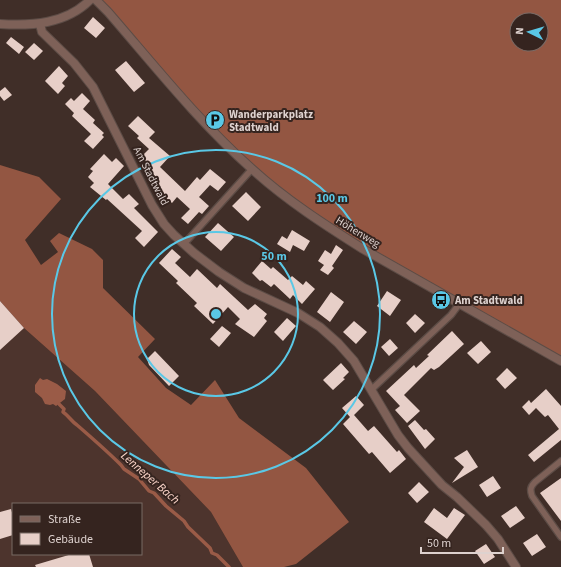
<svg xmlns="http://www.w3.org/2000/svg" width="561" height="567" font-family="'Source Sans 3',sans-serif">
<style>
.built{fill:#4d342d;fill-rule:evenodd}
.forest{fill:#935642;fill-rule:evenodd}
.water{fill:#9a5b47}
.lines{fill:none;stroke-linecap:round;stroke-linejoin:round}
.stream{stroke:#9a5b47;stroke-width:3.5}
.building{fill:#e7cfc8}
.lane-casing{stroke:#5c4c46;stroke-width:8}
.street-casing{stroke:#5c4c46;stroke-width:10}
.lane{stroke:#7e6158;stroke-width:5.5}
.street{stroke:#7e6158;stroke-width:8}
.ring{fill:none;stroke:#5ac8e6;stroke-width:2}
.labels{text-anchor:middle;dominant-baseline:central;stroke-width:4;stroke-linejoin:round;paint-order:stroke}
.poi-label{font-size:11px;font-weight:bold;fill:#ded2cf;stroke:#35241f;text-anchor:start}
.street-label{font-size:11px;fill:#ded2cf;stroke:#35241f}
.water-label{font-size:12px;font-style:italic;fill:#fdd6ca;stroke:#35241f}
.centre{fill:#5ac8e6;stroke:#35241f;stroke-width:2}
.ring-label{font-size:12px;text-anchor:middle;font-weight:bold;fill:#5ac8e6;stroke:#35241f;stroke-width:4;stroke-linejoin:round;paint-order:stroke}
</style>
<rect width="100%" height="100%" fill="#402e28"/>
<path class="built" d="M0,301l24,27 71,63 116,121 32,55h-243zM13,504h128v50h-128z"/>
<path class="forest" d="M96,0h465v361l-198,-112 -111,-80zM517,20h24v24h-24z
M0,165l39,12 22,22 -36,41 16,25 17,-13 -8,-11 9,-8 33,16 11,11v28l52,51 -17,18 28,31 25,17 24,-25 24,38 67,50 43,54 -53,42 -12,3h-41l-32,-55 -116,-121 -71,-63 -24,-27z"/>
<path class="water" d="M40,378l3,2 4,-1 10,5 9,7 -1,8 -9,7 -3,-2 -3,1 -5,-1 -3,-6 -7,-6v-7z"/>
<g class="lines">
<path class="stream" d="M59,404l5,5 -1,3c6,4 8,9 14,13 15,13 30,26 44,40l3,4 15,10 10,12 5,2 12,13 18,15 4,6 22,21 2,5 5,2 12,12"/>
</g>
<path class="building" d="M93,17l12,11 -9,10 -12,-10z
M11,37l13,10 -5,7 -13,-11z
M34,43l9,8 -9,9 -9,-8z
M126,61l19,22 -11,9 -19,-22z
M59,66l9,10 -6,7 3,3 -7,8 -13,-13z
M5,87l7,8 -8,6 -4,-5v-5z
M82,93l8,8 -7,8 12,11 -2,3 11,10 -2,2 2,2 -11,12 -9,-8 7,-7 -19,-18 2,-3 -9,-9 6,-6 3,3z
M138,116l17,16 -6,6 21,18 -10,11 25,24 12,-14 3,3 10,-11 16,13 -8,9 -8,-6 -11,12 10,9 -7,8 -3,-2 -11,12 -7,-6 9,-9 -13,-12 -5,6 -24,-21 6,-7 -5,-6 2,-2 -10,-10 8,-8 -12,-11 2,-2 -11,-10z
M104,154l8,8 4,-4 8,8 -16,18 15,15 6,-5 10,10 -5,4 24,24 -14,15 -9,-9 7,-7 -35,-32 -1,1 -16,-13 4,-4 -6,-6 5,-6 -3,-2z
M246,192l15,15 -13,14 -16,-15z
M218,223l16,14 -13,14 -16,-14z
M292,230l18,11 -6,10 -11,-6 -3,7 -13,-8 5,-8 5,3z
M336,245l7,5 -11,16 2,2 -6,7 -8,-5 4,-5 -6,-4 7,-11 6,4z
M172,249l9,8 -6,6 15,14 7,-8 20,19 3,-4 28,26 7,-6 12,10 -3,4 3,3 -13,16 -19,-13 5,-5 -12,-12 -15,17 -19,-18 3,-3 -21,-20 2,-2 -19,-18z
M262,261l9,8 2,-2 15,13 4,-4 11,9 3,-4 9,8 -13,15 -9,-9 -3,4 -16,-15 -3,3 -9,-7 -2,1 -8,-8z
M387,291l14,9 -11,16 -13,-10z
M331,292l13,10 -14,20 -13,-10z
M0,301l24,27 -24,22z
M415,314l10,9 -10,10 -9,-10z
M287,318l9,8 -13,15 -9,-9z
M354,321l13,11 -11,12 -13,-12z
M222,326l9,7 -12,14 -9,-8z
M452,331l12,13 -25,23 -5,3 -3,-2 -27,27 16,16 -13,12 -12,-13 5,-4 -14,-15 28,-26 2,3 13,-12 -2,-1z
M390,339l8,9 -9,8 -8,-9z
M481,341l10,11 -13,12 -11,-11z
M155,351l24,25 -10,10 -20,-21 -2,-6z
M341,363l8,9 -6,6 2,1 -12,11 -10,-10z
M507,368l10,10 -12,11 -9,-10z
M546,389l15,17v34l-27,22 -6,-7 31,-26 -11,-14 -3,2 -9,-9 -7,7 -7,-8 7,-7 2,3z
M356,396l8,9 -10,10 14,16 6,-5 23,26 2,-2 7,9 -16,14 -18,-21 -3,2 -26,-30 7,-7 -8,-9z
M415,420l9,10 2,-1 9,10 -10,10 -17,-23z
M467,450l11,17 -26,16 12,-16 -10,-9z
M493,476l8,12 -14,9 -8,-12z
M561,478v43l-21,-28z
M419,482l10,10 -12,11 -9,-10z
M516,506l9,12 -15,10 -9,-12z
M434,508l13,10 7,-10 11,7 -18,24 -23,-17z
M11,509l2,7v19l-13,4v-27z
M537,534l9,13 -14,9 -9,-13z
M486,544l9,13 -11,7 -9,-13z
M72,554h17l4,13h-57l-1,-2z"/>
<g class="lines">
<g class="lane-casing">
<path id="lane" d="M184,244l68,-75
M371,390l80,-75 9,-12
M561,461l-26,21c-5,5 -5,8 -3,14l29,41"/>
</g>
<g class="street-casing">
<path id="street" d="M96,0l12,12c46,53 91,110 144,157 34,31 73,56 111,80l198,112
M0,24c32,2 66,0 90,-24
M40,24l2,8 32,31 19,24 59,118 12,19 10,11 20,18 25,19 25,16 54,25 22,14 18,16 16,18 44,74 10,13 34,37 15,12 29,28 12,14 18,28"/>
</g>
<use href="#lane" class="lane"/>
<use href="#street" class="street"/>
</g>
<g class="ring">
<circle cx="216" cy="314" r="82"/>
<circle cx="216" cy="314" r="164"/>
</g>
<defs>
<g id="parking-disc" transform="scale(1)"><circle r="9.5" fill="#5ac8e6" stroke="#35241f"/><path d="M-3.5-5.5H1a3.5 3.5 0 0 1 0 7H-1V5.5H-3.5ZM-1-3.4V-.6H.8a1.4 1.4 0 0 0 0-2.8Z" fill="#111"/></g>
<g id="bus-disc" transform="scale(1)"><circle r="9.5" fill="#5ac8e6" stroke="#35241f"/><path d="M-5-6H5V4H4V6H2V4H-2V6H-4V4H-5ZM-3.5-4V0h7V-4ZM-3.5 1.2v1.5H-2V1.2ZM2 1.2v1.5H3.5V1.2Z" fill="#111"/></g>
</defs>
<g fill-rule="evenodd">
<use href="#parking-disc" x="215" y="120"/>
<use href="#bus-disc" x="441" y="300"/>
</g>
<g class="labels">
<g class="poi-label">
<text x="229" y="114">Wanderparkplatz<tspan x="229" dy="13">Stadtwald</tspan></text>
<text x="455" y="300">Am Stadtwald</text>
</g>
<g class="street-label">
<text transform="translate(151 176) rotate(63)">Am Stadtwald</text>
<text transform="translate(358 232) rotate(31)">Höhenweg</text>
</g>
<g class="water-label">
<text transform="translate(150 478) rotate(41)">Lenneper Bach</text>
</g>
</g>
<circle cx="216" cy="314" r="6" class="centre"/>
<g class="ring-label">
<text x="332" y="202">100 m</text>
<text x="274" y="260">50 m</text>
</g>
<rect x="12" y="503" width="130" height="52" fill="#35241f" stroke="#796a65"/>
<rect x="20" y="516" width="20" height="6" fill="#7e6158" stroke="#796a65"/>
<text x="48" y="523" font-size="12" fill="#ded2cf">Straße</text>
<rect x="20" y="533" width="20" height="12" fill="#e7cfc8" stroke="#796a65"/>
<text x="48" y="543" font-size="12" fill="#ded2cf">Gebäude</text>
<g transform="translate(529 32) rotate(275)"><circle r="19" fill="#35241f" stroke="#796a65"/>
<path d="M0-3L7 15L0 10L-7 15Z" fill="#5ac8e6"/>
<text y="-6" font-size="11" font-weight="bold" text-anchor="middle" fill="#ded2cf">N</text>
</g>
<path d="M421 547v6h82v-6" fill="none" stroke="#ded2cf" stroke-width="2"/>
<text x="427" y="547" font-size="12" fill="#ded2cf" stroke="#35241f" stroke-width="3" paint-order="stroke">50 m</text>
</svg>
